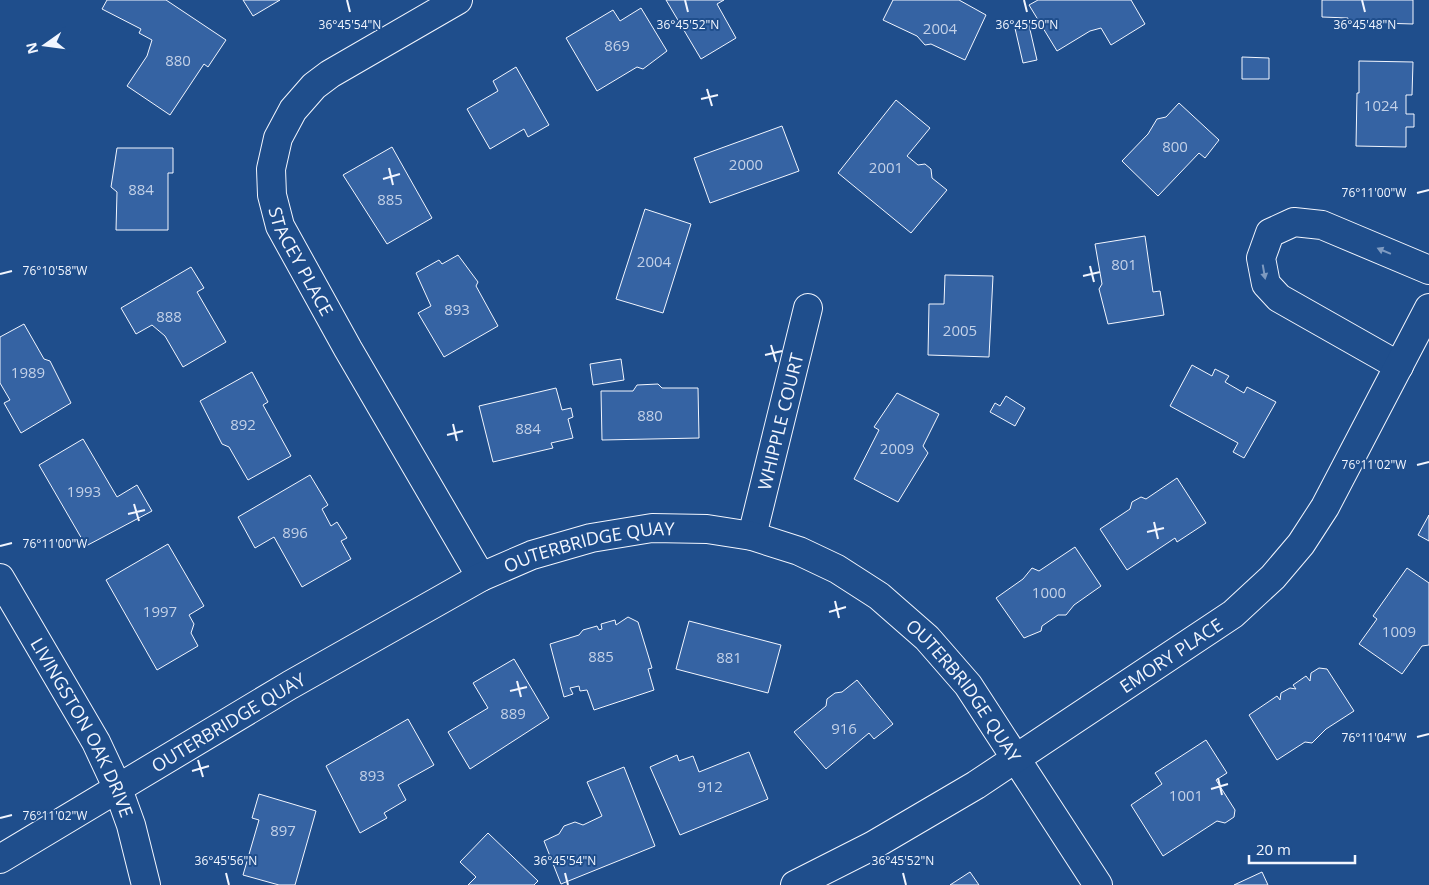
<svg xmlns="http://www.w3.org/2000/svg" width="1429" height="885" font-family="'Open Sans',sans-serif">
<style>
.building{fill:#3563a3;stroke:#f2f6ff}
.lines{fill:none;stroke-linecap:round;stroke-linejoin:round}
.minor-casing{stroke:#f2f6ff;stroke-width:30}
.minor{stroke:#1f4e8c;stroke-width:28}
.oneway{fill:#7e9ac0}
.ticks{fill:none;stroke:#f2f6ff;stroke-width:2}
.labels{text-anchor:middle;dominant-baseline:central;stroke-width:4;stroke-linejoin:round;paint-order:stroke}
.number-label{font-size:15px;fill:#c3d1e8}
.street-label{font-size:18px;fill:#f2f6ff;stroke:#1f4e8c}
.ticks-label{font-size:12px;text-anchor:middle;fill:#f2f6ff;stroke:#1f4e8c;stroke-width:4;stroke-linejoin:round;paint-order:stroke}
</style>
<rect width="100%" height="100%" fill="#1f4e8c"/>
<path class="building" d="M107,0h59l60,40 -18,27 -4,-3 -34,51 -43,-29 20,-30 5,-16 -13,-7 2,-4 -39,-20z
M243,0h37l-27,16z
M666,0h58l-7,4 19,34 -35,21z
M893,0h66l27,15 -21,45 -34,-16 -6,1 -8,-9 -34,-16z
M1038,0h93l14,24 -34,21 -10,-17 -11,3 -33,20 -28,-46z
M1322,0h91v24l-65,-2v-4l-26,-1z
M641,8l26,43 -24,18 -6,-2 -40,24 -31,-53 47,-28 7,11z
M1028,21l9,39 -14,3 -9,-39z
M1242,57l27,1v21h-27z
M1359,61l54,1 -1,33h-6v19h8v13h-8v20l-50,-1 1,-53h2z
M516,67l33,58 -21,12 -4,-8 -34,20 -23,-40 31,-18 -5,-10z
M896,100l34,28 -23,28 11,9 7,-1 6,5 1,9 15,12 -36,43 -73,-60z
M1179,103l40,37 -14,18 -6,-5 -41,43 -36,-35 26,-27 9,-15 9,-2z
M782,126l17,45 -89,32 -16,-45z
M392,147l40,71 -45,26 -44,-69z
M117,148h56v25h-5v57h-52l1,-38 -6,-5z
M645,209l46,15 -28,89 -47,-14z
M1145,236l8,56 7,-1 4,24 -56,9 -9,-35 3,-5 -7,-40z
M458,255l20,27 -2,4 22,40 -54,31 -26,-44 13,-7 -15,-33 23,-13 3,4z
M191,267l13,21 -7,4 29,50 -43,25 -18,-31 -13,-11 -16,9 -15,-26z
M945,275l48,1 -4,81 -61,-2 1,-51h15z
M24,324l20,35 6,2 21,42 -50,30 -17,-30 6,-3 -10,-17v-46z
M621,359l3,21 -31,5 -3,-21z
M1192,365l20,11 3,-7 14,7 -4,6 19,11 3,-6 29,15 -32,56 -11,-6 5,-9 -68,-37z
M252,372l16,30 -5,3 28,51 -43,24 -19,-33 -7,-3 -22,-43z
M658,384l4,4h36l1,50 -97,2 -1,-49h32l4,-6z
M556,388l6,22 9,-2 2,9 -5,2 5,19 -22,5 2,5 -60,14 -14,-56z
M897,393l42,21 -16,32 5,7 -30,49 -44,-23 25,-49 -5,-3z
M1006,396l19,12 -10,18 -25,-14 5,-9 5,3z
M83,439l34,58 20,-12 15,26 -66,35 -47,-81z
M310,475l18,30 -6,4 9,17 6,-4 10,16 -6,3 10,18 -49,28 -28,-50 -19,11 -17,-31z
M1177,478l29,45 -29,19 -2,-4 -48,32 -27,-41 30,-20 2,-7 9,-5 5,2z
M1429,515v26l-11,-6z
M168,544l36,62 -15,9 5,9 -3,9 7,13 -41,24 -51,-90z
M1075,547l26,39 -27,19 -8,10h-8l-16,11 -1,5 -17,7 -28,-40 27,-19 9,-11 7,3z
M1407,568l22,15v62l-7,1 -20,28 -43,-30 18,-25 -4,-3z
M628,617l10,5 14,46 -4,1 6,21 -60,20 -7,-20 -7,1 -1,-5 -9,2 3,6 -9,3 -14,-53 29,-9 4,-5 14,-4 2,4 3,-1 -1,-5 14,-4 1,5z
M689,621l92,24 -13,48 -92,-24z
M514,659l35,59 -79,51 -22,-37 40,-24 -15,-25z
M1319,668l8,1 27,42 -28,18 -14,14 -7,-1 -28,18 -28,-45 28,-19 3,4 1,-7 9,-5 6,1 -3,-4 13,-9 4,5 1,-8z
M857,680l36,44 -19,15 -5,-6 -43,36 -32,-37 32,-26 1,-7 8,-6 7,-1z
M408,719l26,46 -36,20 8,15 -22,13 3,5 -27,15 -34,-67z
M1206,740l21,33 -11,7 19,30 -1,7 -9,6 -8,-2 -54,35 -32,-51 31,-21 -7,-11z
M749,752l19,47 -88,36 -30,-68 27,-12 2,6 14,-5 6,16z
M624,767l31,79 -94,38 -17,-43 15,-7 5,-8 11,-4 8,3 19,-9 -15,-34z
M259,794l57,17 -21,74h-16l-36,-10 16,-55 -7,-2z
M488,833l50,48 -4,4h-66l8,-8 -16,-15z
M970,872l9,13h-29z
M1262,872l6,13h-34z"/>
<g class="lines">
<g class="minor-casing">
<g id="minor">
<path id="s1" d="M458,0l-128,74 -16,12 -21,24 -15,28 -7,31 1,26 8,31 68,123 133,228"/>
<path d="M1399,366l-120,-68 -13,-14 -5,-26 9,-25 24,-11 28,3 107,45"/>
<path id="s2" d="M752,536l56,-228"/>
<path id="s3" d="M0,578l96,164 22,47 13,36 15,60"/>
<path id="s4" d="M0,859l290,-174 191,-108 51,-22 59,-17 61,-10 55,1 45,7 47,15 38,18 42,27 48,42 41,47 130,200"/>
<path id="s5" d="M795,885l77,-39 104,-61 257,-171 40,-37 28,-33 24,-37 104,-199"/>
</g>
</g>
<use href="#minor" class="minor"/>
</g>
<defs><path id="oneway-solid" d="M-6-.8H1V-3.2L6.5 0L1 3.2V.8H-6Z" transform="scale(1.25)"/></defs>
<g class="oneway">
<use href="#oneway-solid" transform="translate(1384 251) rotate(-157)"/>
<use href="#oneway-solid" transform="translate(1264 272) rotate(80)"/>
</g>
<path class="ticks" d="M347,0l3,12M685,0l3,12M1024,0l3,12M1362,0l3,12M707,89l5,17M701,99l17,-4M389,168l4,17M383,179l17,-5M1417,193l12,-3M1090,266l4,16M0,274l12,-3M1083,276l17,-4M771,345l5,17M765,355l17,-4M453,424l4,17M447,435l16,-4M1417,465l12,-3M134,504l5,17M128,514l17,-4M1154,522l4,17M1147,532l17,-4M0,546l12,-3M835,601l4,17M829,612l17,-5M517,681l4,16M510,691l17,-4M1417,737l12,-3M198,760l5,17M192,771l17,-5M1218,778l4,17M1211,789l17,-5M0,818l12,-3M226,873l3,12M565,873l3,12M903,873l3,12"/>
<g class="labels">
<g class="number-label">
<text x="940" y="28">2004</text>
<text x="617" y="45">869</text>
<text x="178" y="60">880</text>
<text x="1381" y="105">1024</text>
<text x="1175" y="146">800</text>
<text x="746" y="164">2000</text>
<text x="886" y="167">2001</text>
<text x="141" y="189">884</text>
<text x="390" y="199">885</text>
<text x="654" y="261">2004</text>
<text x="1124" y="264">801</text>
<text x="457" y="309">893</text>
<text x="169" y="316">888</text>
<text x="960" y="330">2005</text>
<text x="28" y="372">1989</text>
<text x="650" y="415">880</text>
<text x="243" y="424">892</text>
<text x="528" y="428">884</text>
<text x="897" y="448">2009</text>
<text x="84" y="491">1993</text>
<text x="295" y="532">896</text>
<text x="1049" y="592">1000</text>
<text x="160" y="611">1997</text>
<text x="1399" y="631">1009</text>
<text x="601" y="656">885</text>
<text x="729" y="657">881</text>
<text x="513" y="713">889</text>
<text x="844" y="728">916</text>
<text x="372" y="775">893</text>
<text x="710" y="786">912</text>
<text x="1186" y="795">1001</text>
<text x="283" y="830">897</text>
</g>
<g class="street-label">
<text stroke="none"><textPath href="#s1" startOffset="362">STACEY PLACE</textPath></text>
<text stroke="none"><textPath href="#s2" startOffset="118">WHIPPLE COURT</textPath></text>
<text stroke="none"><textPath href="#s4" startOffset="671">OUTERBRIDGE QUAY</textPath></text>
<text stroke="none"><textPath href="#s5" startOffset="441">EMORY PLACE</textPath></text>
<text stroke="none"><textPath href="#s4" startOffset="1106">OUTERBRIDGE QUAY</textPath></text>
<text stroke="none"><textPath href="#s4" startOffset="266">OUTERBRIDGE QUAY</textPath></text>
<text stroke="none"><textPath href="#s3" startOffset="171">LIVINGSTON OAK DRIVE</textPath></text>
</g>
</g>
<g class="ticks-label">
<text x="350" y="29">36°45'54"N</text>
<text x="688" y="29">36°45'52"N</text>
<text x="1027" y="29">36°45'50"N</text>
<text x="1365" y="29">36°45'48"N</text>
<text x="1374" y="197">76°11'00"W</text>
<text x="55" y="275">76°10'58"W</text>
<text x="1374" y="469">76°11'02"W</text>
<text x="55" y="548">76°11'00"W</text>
<text x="1374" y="742">76°11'04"W</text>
<text x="55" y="820">76°11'02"W</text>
<text x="226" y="865">36°45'56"N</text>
<text x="565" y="865">36°45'54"N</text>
<text x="903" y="865">36°45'52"N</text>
</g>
<g transform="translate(45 45) rotate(256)" stroke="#1f4e8c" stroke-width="4" paint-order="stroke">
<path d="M0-4L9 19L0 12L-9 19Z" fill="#f2f6ff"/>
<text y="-8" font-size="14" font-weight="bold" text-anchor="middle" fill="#f2f6ff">N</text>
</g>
<path d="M1249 855v8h106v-8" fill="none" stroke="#f2f6ff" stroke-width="2.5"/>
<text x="1256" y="855" font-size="15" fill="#f2f6ff" stroke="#1f4e8c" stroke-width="4" paint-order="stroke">20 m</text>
</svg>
